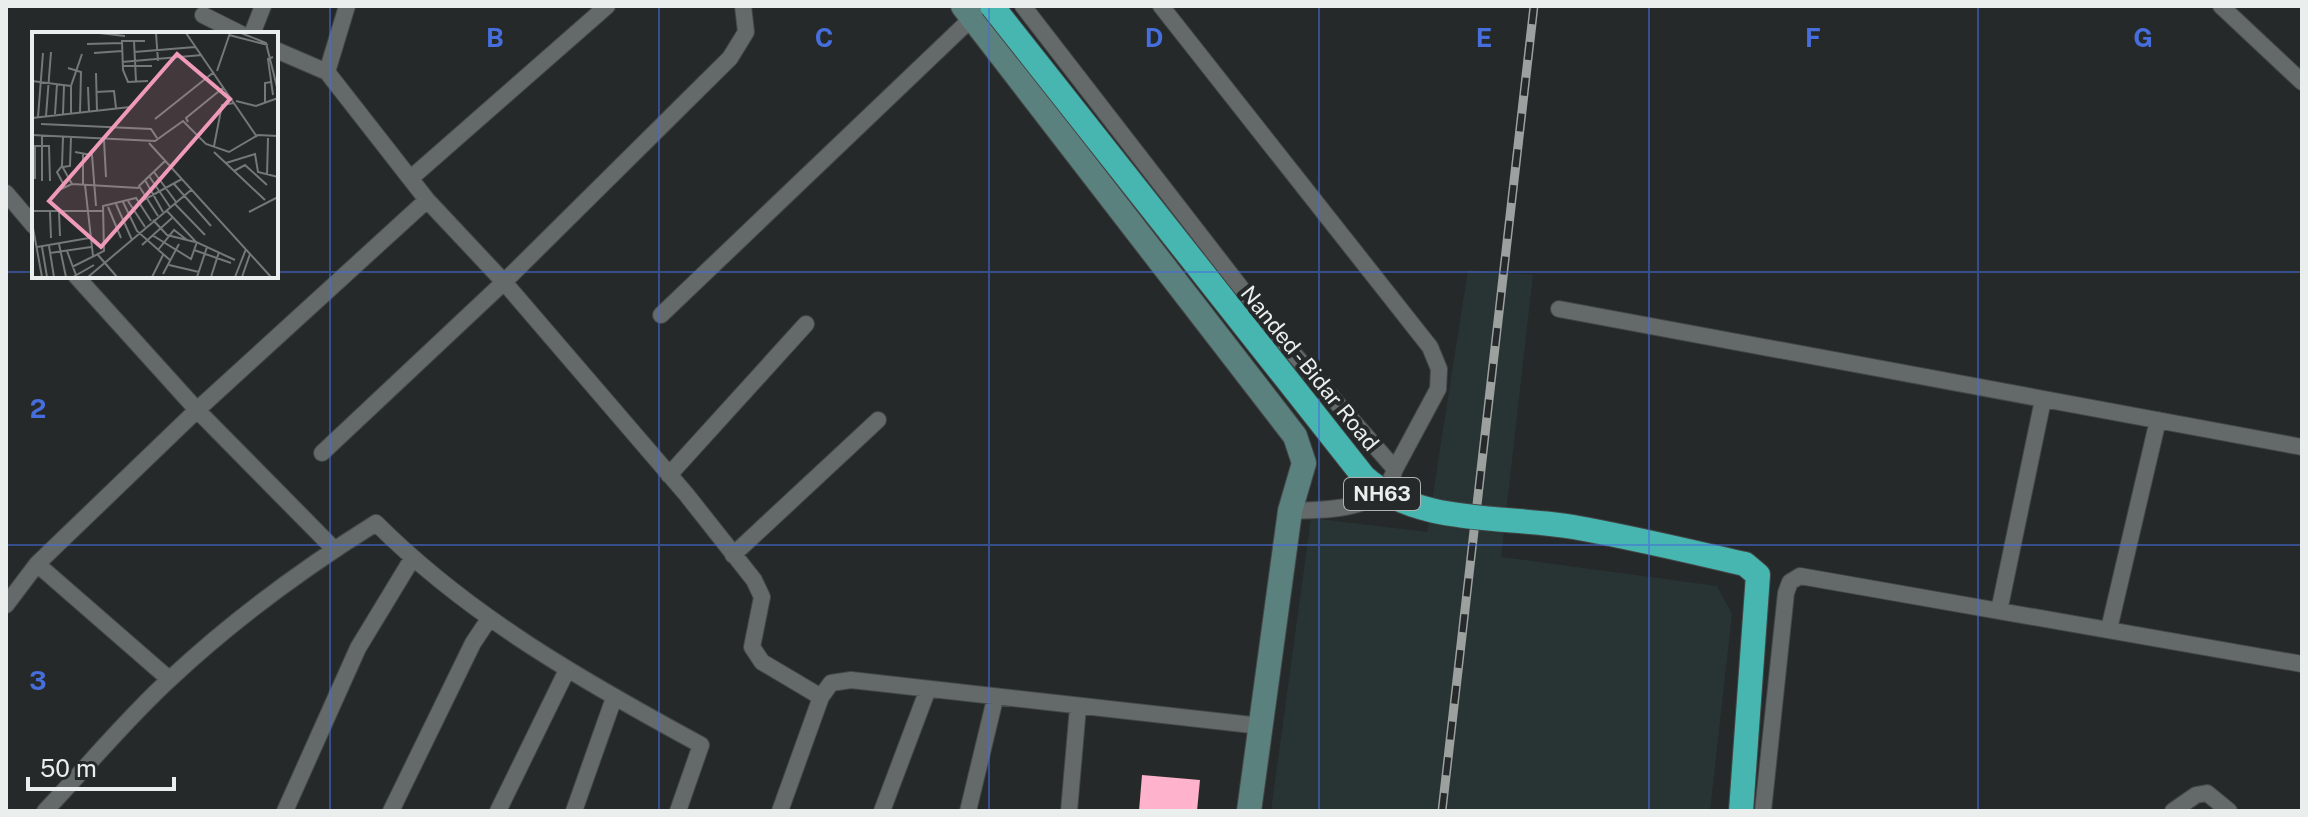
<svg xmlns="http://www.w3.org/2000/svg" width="2308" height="817" font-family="'Public Sans',sans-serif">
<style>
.built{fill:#283433}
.building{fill:#feb2cb}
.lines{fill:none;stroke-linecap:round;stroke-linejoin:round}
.street-casing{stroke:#434747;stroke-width:18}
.secondary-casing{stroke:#434747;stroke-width:26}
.street{stroke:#646a69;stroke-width:16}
.secondary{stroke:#5b817e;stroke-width:24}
.rail-casing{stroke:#9ca09f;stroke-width:9}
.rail{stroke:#252929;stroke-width:6;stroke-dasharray:18;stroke-linecap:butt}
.highway-bridge-casing{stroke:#434747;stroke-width:26;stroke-linecap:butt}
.highway-bridge{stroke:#47b6b0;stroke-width:24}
.grid{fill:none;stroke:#466edc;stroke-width:2;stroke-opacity:0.55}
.labels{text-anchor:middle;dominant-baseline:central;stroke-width:8;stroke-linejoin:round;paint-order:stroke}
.shield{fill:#252929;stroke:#afb3b2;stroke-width:2}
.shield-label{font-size:20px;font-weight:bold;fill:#eaeeed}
.street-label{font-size:22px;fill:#eaeeed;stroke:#252929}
.inset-road{fill:none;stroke:#747877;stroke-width:2}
.view{fill:#ef9ab8;fill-opacity:0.15;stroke:#ef9ab8;stroke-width:4}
.inset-edge{fill:none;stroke:#eaeeed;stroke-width:4}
.grid-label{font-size:26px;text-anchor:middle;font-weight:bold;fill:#466edc;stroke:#252929;stroke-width:8;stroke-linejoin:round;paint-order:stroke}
</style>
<rect width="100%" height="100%" fill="#252929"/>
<path class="built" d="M1468,270l65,5 -32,282 216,29 15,28 -22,197h-439l40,-293 116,14z"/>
<path class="building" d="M1142,775l58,5 -3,31h-58z"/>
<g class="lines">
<g class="street-casing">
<path id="street" d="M1023,6l256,331 116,132c-13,44 -69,40 -105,42
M1161,6l269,341 9,22 -1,20 -43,80
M2221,6l81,76
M203,15l38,19
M252,34l11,-28
M276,50l51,22 100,128 77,82 182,212 68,86 8,17 -10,50 10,15 59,35
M327,72l20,-66
M411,178l196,-172
M6,193l28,33
M76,276l121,134 137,139
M1559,309l743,138
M661,315l311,-297
M322,453l182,-171 226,-224 16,-26 -3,-26
M669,475l137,-151
M733,555l145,-135
M37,564l132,115
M6,605l31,-41 160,-154 230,-210
M1999,611l44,-211
M2109,629l49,-209
M45,811c42,-44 81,-92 126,-133 62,-58 133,-110 205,-155 94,94 209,159 325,222l-23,66
M285,811l73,-163 54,-89
M391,811l82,-168 16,-24
M498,811l69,-141
M574,811l40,-113
M780,811l41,-114 10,-14 20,-3 410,46
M882,811l46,-122
M968,811l27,-112
M1069,811l9,-104
M1763,811l23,-218 4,-11 10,-6 502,88
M2173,811l23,-16 11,-2 22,18"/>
</g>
<g class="secondary-casing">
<path id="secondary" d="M963,6l332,430 9,27 -14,48 -41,300"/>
</g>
<use href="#street" class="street"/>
<use href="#secondary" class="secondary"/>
<g class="rail-casing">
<path id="rail" d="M1442,811l92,-805"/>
</g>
<use href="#rail" class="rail"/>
<g class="highway-bridge-casing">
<path id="highway-bridge" d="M992,6l372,471c54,49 140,38 209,50 57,10 115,24 172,37l13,11 -17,236"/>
</g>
<use href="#highway-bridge" class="highway-bridge"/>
</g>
<path class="grid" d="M330,6v805M659,6v805M989,6v805M1319,6v805M1649,6v805M1978,6v805M6,272h28M276,272h2026M6,545h2296"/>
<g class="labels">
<rect class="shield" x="1344" y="478" width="76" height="32" rx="6"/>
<g class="shield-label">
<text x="1382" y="494">NH63</text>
</g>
<g class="street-label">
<text transform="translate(1310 368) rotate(51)">Nanded - Bidar Road</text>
</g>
</g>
<g transform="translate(32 32)">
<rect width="246" height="246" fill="#252929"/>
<path class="inset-road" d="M67,1l26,3M124,1l2,28M154,1l71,104M209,1l25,10 12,48M197,3l39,10M102,9l2,40M113,9h-23l1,29 5,12 20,-1M55,12l35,-1M102,20l61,-5M62,21l28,-2M241,25l-5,2 5,36M90,30l80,-7M90,34h30M36,36l13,4 -1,41M185,39l13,-38M64,41l1,38M0,49l39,5M56,55l1,25M64,60l18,-1 2,17M204,69l20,5 22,-8M233,70v-19l6,-1M39,81v-27l11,-32M23,82l2,-30M31,82l1,-29M14,84l5,-64M6,85l5,-64M0,86l98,-11M123,87l59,-47M156,90l-2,-4 38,-31M9,92l110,5 6,9M0,103l123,6 28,-20 23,23 23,8 29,-17 20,1M31,105l-1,29 10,18M72,108l2,37M117,111l122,134M182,114l8,-41 12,-2M43,120l17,3 4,51M182,120l51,48M51,122v31M194,131l29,-9 3,18 20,5M30,134l-5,6 8,15M31,135l7,-1 1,-29M202,139l11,-6 22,20M122,140l22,30M117,144l21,31M235,144l1,-38M3,147v-33h14l1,35M113,148l18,32M10,149v-45M142,152l37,42M53,153l8,71M29,157l11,-5 67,4M96,169l17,26M91,170l14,29 34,30M106,171l44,-24M142,171l31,32M84,172l16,36M76,175l13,31M134,178l30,32 39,18M0,179h71M18,180l1,26M27,180l1,24M217,180l29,-15M126,184l-19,-30 26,-25M121,188l14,15 28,7M1,196l9,49M120,203l39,24 6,-17M27,212l7,33M110,213l30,-27M17,214l5,31M5,215l52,-9M10,215l5,30M126,218l16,-20 13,10M162,218l37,13M35,219l9,24M18,221l41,-6M66,223l19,22M137,233l30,7M40,235l32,-16 -1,-45 33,-8 15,23M131,242l16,-30M41,245l21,-12M56,245l103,-87M120,245l11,-22M165,245l10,-30M179,245l8,-25M203,245l11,-28M210,245l8,-23"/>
<path class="view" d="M145,22l53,45 -129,148 -52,-46z"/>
<rect width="246" height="246" class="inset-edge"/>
</g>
<g class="grid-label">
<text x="495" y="47">B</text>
<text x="824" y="47">C</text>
<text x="1154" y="47">D</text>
<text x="1484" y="47">E</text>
<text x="1813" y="47">F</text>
<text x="2143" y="47">G</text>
<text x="38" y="418">2</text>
<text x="38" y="690">3</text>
</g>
<rect width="2308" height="817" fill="none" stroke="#eaeeed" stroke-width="16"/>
<path d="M28 777v12h146v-12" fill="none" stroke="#eaeeed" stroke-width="4"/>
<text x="40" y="777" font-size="24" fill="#eaeeed" stroke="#252929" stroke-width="6" paint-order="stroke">50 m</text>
</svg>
